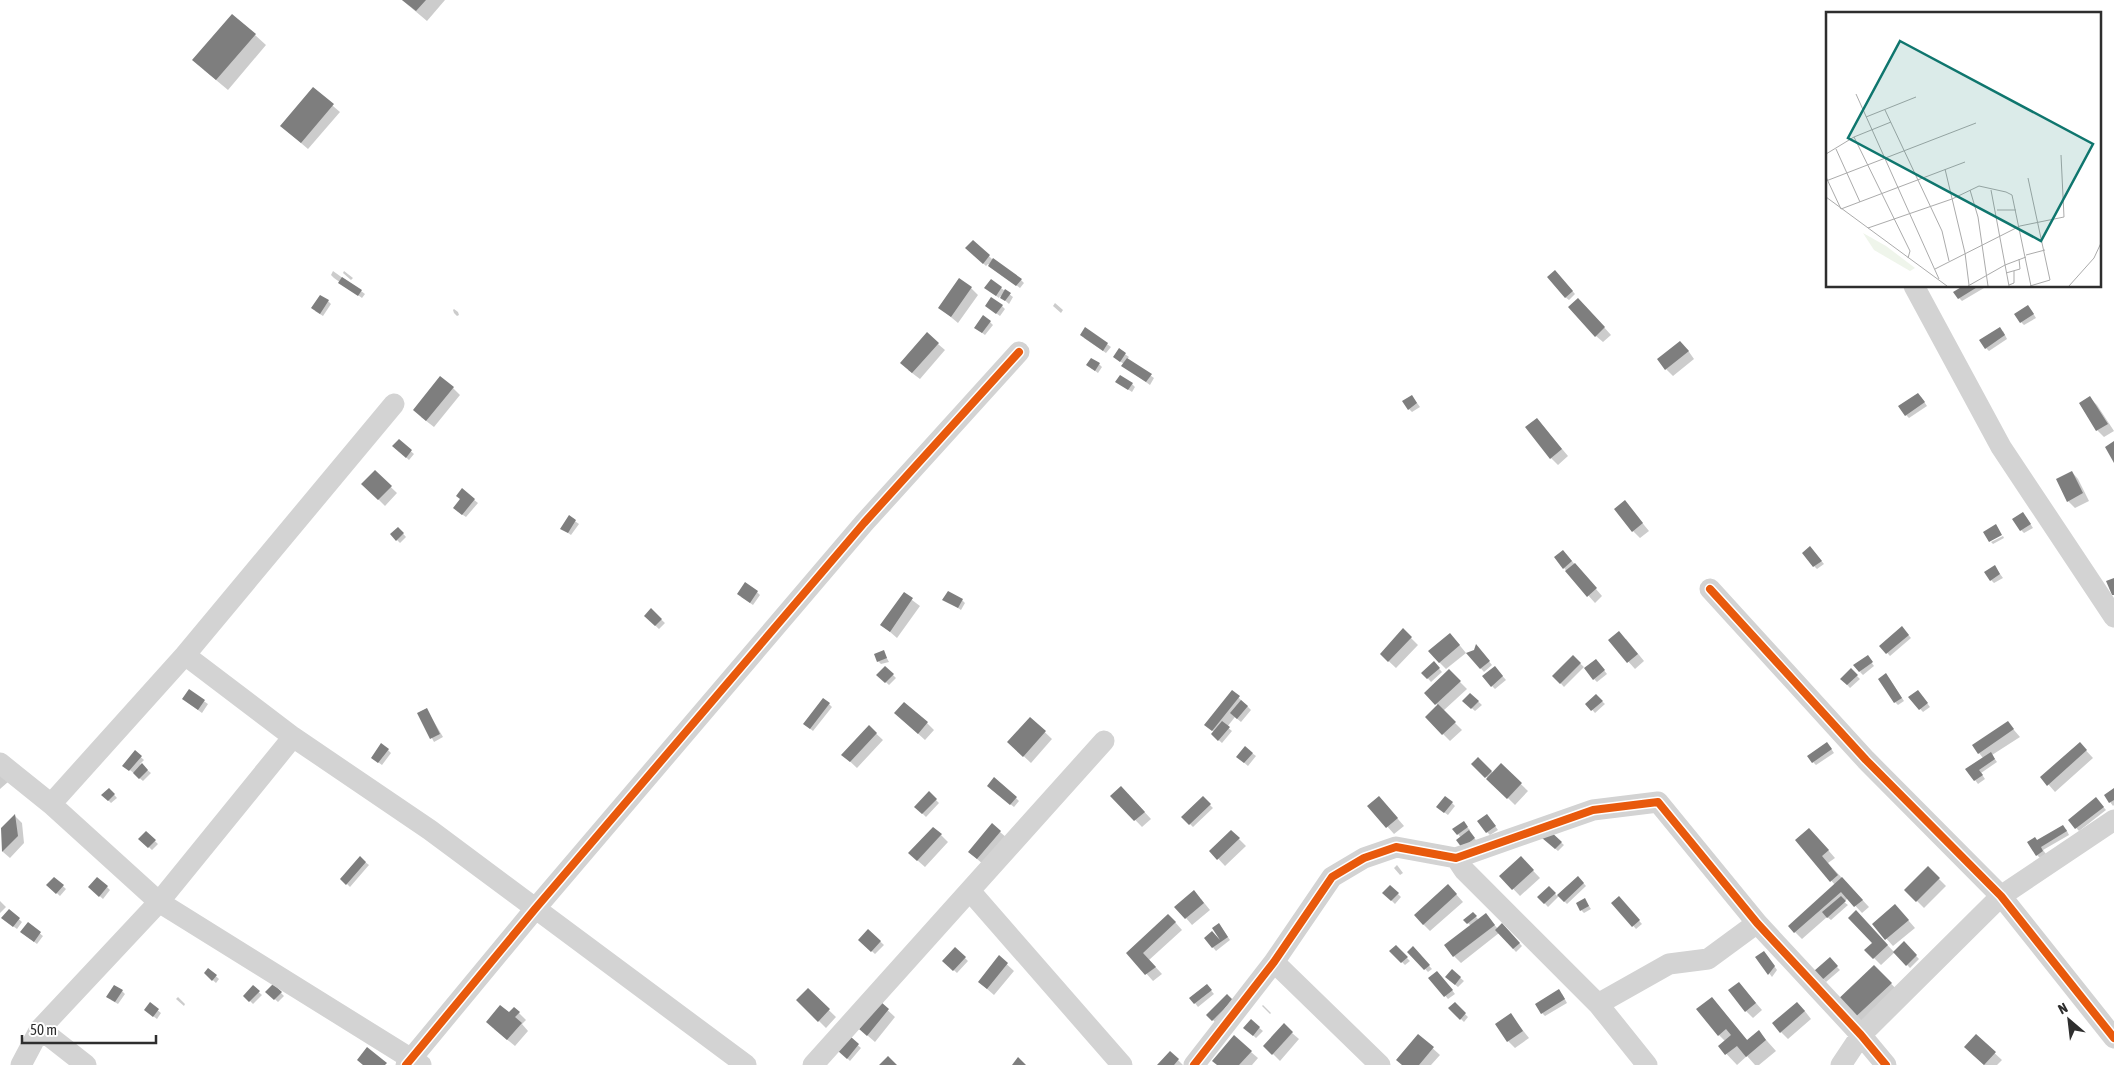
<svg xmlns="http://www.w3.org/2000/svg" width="2114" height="1065" font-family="'Asap Condensed',sans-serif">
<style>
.shadow{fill:#0003}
.building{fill:#7e7e7e}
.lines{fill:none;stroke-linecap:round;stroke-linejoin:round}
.minor{stroke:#d3d3d3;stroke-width:21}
.cycleway-casing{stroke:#fff;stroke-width:11}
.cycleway{stroke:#e8590c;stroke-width:8}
.inset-road{fill:none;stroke:#ababab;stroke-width:1}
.view{fill:#0f766e;fill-opacity:0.15;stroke:#0f766e;stroke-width:2.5}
.inset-edge{fill:none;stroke:#2e2e2e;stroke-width:2.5}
</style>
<rect width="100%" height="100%" fill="#fff"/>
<path class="shadow" d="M402,0h43l-18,21z
M255,35l11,10 -38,45 -24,-20z
M313,89l27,23 -32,37 -20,-17z
M973,241l19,18 29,21 3,3 -4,5 -32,-24 -2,2 -19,-18z
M333,271l28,20 4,3 -3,4 -28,-20 -3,-3z
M344,271l9,7 -2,2 -8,-7z
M1558,275l17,19 -6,6 -4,-3z
M1966,286h16l2,2 -22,13 -3,-3z
M971,288l7,7 -20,28 -18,-15z
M1001,288l12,9 -4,7 -9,-8 -1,2 -10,-7z
M328,301l3,3 -8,12 -8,-5z
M1055,303l8,7 -2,3 -8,-7z
M1002,306l3,3 -5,7 -10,-7z
M1585,306l26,29 -8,7 -7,-6z
M454,309l4,3 1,3 -2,1 -3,-3 -1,-3z
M2031,310l5,8 -12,7 -3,-3z
M990,322l3,3 -8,10 -7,-5z
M1086,329l25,18 -5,6 -22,-15z
M2003,331l4,8 -18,12 -3,-3z
M938,344l7,6 -25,29 -12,-9z
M1687,349l7,10 -21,17 -7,-7z
M1119,350l10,7 -2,2 27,19 -4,7 -27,-19 1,-2 -6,-4z
M1099,364l3,3 -4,6 -7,-5z
M1117,382l15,2 3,3 -3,5z
M453,388l7,7 -26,32 -13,-10z
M1412,396l8,11 -8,5 -3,-3z
M1921,397l6,9 -18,12 -3,-3z
M2090,398l7,7 17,26 -10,6 -7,-7 -17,-26z
M1537,419l31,37 -10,9 -7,-7z
M399,441l15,13 -5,6 -15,-14z
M375,472l22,21 -12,13 -22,-22z
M2072,472l6,7 11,22 -14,7 -7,-7z
M462,490l16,13 -12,14 -9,-6z
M1625,502l24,29 -9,7 -7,-7z
M569,517l10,7 -8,11 -6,-4z
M2026,517l7,11 -9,5 -3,-3z
M398,528l8,9 -6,6 -8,-8z
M2003,536l1,2 -11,6 -2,-2z
M1813,551l11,13 -7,5 -3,-3z
M1566,554l36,42 -7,7 -31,-35z
M1995,567l8,11 -9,5 -3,-3z
M757,592l3,3 -7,10 -12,-8z
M904,594l16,12 -23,32 -15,-13z
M944,599l18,1 3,3 -4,7z
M651,610l14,13 -6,6 -14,-13z
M1403,630l15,15 -22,23 -15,-14z
M1905,631l6,7 -21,18 -9,-10z
M1626,639l18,22 -9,8 -26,-29z
M1457,642l9,11 -20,16 -7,-7z
M1477,647l15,18 -8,7 -16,-18 7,-3z
M883,651l6,11 -8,2 -3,-3z
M1573,657l11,10 -20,20 -10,-11z
M1868,658l6,8 -11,9 -3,-3z
M1434,663l8,9 -11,10 -8,-9z
M1599,664l8,10 -10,8 -3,-3z
M885,667l11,11 -7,7 -11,-10z
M1851,670l9,9 -10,9 -8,-9z
M1449,671l18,18 -24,22 19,19 -12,11 -24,-24 12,-11 -12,-13z
M1498,671l8,9 -11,9 -3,-3z
M1889,678l15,23 -6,4 -3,-3z
M189,691l19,13 -6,9 -15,-11z
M1233,692l18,18 -10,12 -6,-5 -8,10 5,4 -10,12 -10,-9 2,-2 -8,-7z
M1470,694l12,11 -7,6 -11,-10z
M1921,695l9,12 -7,5 -13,-14z
M1596,696l9,8 -10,9 -8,-9z
M829,704l3,3 -19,24 -5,-4z
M427,710l16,27 -9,5 -15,-28z
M1030,718l22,21 -21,24 -15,-14z
M903,720l24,3 7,7 -9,10z
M2008,723l12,14 -28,18 5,7 -16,11 4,6 -7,5 -3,-4 8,-22 -4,-5z
M869,727l14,13 -26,28 -14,-13z
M2080,744l13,14 -38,34 -13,-15z
M1830,747l4,6 -18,12 -3,-3z
M1245,748l11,8 -8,10 -7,-6z
M388,750l3,3 -9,12 -7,-5z
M135,752l9,8 -4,4 11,9 -8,8 -19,-16z
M1478,759l15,14 8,-8 27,26 -13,14 -42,-41z
M0,774l8,8 -8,7z
M109,789l8,9 -6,5 -8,-8z
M991,789l25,9 3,3 -5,6z
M2114,789v16l-1,1 -8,-11z
M929,793l10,10 -13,14 -10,-10z
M1128,794l23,25 -9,8 -30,-31z
M1203,798l10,10 -20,19 -10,-10z
M2099,802l7,8 -27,21 -10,-11z
M1452,803l3,3 -7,9 -7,-5z
M1386,805l18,21 -10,8 -25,-28z
M15,816l7,7 2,20 -14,15 -7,-6 -1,-24z
M1490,819l8,11 -8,5 -3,-3z
M1466,826l4,4 -2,2 9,9 -11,9 -5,-12 -3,-4z
M2066,829l3,6 -26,15 3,4 -6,4 -3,-3 1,-14z
M1231,831l15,15 -21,20 -14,-15z
M1000,832l7,6 -23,27 -15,-13z
M1549,832l15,13 -6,6 -15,-13z
M146,833l12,11 -6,6 -12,-11z
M941,835l7,7 -23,25 -8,-7z
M1816,836l19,22 -7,5 41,44 -7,6 -14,-15 -4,4 4,3 -17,15 -4,-3 -25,22 -13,-13 46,-41 -38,-45z
M360,858l9,7 -19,22 -8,-8z
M1521,858l19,20 -20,18 -19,-20z
M1397,865l6,8 -3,2 -6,-7z
M1928,868l18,18 -22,22 -18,-18z
M1578,877l8,9 -19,18 -8,-8 -11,11 -9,-10 10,-10 8,9z
M54,878l12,11 -6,7 -12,-11z
M1390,886l11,11 -6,7 -11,-11z
M107,887l3,3 -7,9 -10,-9z
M1455,893l8,9 -33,29 -7,-7z
M1619,898l23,26 -6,5 -23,-26z
M1201,899l9,11 -18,15 -6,-7z
M1585,900l6,9 -7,4 -3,-3z
M0,901l6,6 -6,6z
M9,910l13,12 -5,7 -11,-8z
M1902,913l13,15 -22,18 -20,-22z
M1473,914l6,6 7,-5 12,14 4,-4 20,21 -6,6 -17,-19 -38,30 -7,-7 17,-30 -6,-6z
M1863,919l31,33 10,-9 15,16 -9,9 -15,-16 -14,13 -15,-15 7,-7z
M1175,922l7,8 -33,30 13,14 -9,7 -25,-28z
M28,924l15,12 -6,8 -12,-9z
M1219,924l11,16 -14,11 -11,-13 15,3z
M868,930l16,15 -9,9 -15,-14z
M1396,947l14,14 -5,4 -14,-14z
M955,948l13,13 -11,12 -13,-12z
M1413,948l19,21 -4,3 -19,-20z
M1767,956l10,14 -5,7 -15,-20z
M999,957l15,14 -20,24 -15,-13z
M1829,959l11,11 -14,12 -10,-11z
M1874,966l27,28 -39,38 -27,-28z
M209,970l10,9 -3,4 -11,-10z
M1452,971l12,10 -6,6 -9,-7z
M1440,975l15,19 -7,5 -18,-21z
M1739,983l23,27 -9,8 -7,-7z
M273,985l11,11 -6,6 -11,-10z
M1206,985l8,9 -16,13 -7,-9z
M253,987l9,8 -9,9 -8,-8z
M808,990l28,27 -10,11 -28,-28z
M122,991l3,3 -7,10 -7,-4z
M1562,994l5,9 -22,13 -3,-3z
M178,997l7,7 -1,2 -8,-7z
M1712,998l36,43 11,-9 17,19 -17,14h-4l-8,-9 -10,9 -18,-19 6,-5 -6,-6z
M150,1004l11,9 -4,6 -8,-6z
M881,1004l14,13 -20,25 -15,-13z
M1235,1004l-19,19 -8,-8z
M1455,1004l13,13 -4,5 -14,-14z
M1263,1005l8,8 -1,1 -8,-8z
M1804,1010l7,9 -23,20 -7,-7z
M519,1013l7,7 -4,4 6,7 -13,15 -21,-17 15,-15z
M1510,1014l19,24 -14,10 -7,-7z
M1251,1021l12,10 -7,7 -11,-10z
M1292,1033l7,6 -19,22 -8,-8z
M1418,1035l22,20 -9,10h-28z
M1976,1036l26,24 -5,5h-13l-12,-11z
M851,1039l10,9 -11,13 -10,-10z
M1170,1052l13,13h-24z
M1251,1052l7,6 -6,7h-34z"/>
<path class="building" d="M402,0h24l-10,11z
M232,14l24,20 -40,46 -24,-20z
M313,87l21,17 -33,39 -21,-17z
M973,240l17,15 -7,9 -18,-16z
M993,258l29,21 -6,7 -28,-20z
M1555,270l18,21 -8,7 -18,-21z
M342,277l20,13 -4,6 -20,-13z
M959,278l13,9 -21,30 -13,-9z
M991,279l11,8 -6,9 -12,-8z
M1963,286h16l-21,13 -5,-7z
M1005,289l6,4 -6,8 -5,-3z
M320,295l9,5 -9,14 -9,-6z
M991,297l12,8 -7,9 -11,-8z
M1578,298l27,29 -10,10 -27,-30z
M2028,305l6,9 -14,9 -6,-9z
M983,315l8,6 -9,12 -8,-5z
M1085,327l23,16 -5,8 -23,-16z
M2000,327l5,8 -20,14 -6,-9z
M927,332l12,11 -27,30 -12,-10z
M1680,341l9,10 -24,19 -8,-11z
M1119,348l7,5 -6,9 -7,-5z
M1091,358l9,5 -5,8 -9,-6z
M1127,358l25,16 -6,8 -25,-16z
M1120,375l13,8 -5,7 -13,-8z
M440,376l14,11 -28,34 -13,-11z
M1918,393l7,9 -20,14 -7,-10z
M1412,395l5,8 -9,7 -6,-9z
M2090,396l18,28 -12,7 -17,-28z
M1537,418l25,31 -12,10 -25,-32z
M399,439l13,11 -6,8 -14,-12z
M2114,441v22l-9,-16z
M375,470l17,16 -14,14 -17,-16z
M2072,471l11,22 -16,9 -11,-23z
M462,488l13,11 -13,16 -9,-7 7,-9 -4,-3z
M1625,500l18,23 -11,9 -18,-23z
M2023,512l8,12 -11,7 -8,-12z
M569,515l7,5 -8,13 -8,-4z
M1996,524l6,11 -13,7 -6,-10z
M398,527l6,6 -8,8 -6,-7z
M1810,546l12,15 -9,6 -11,-14z
M1563,550l9,11 -9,8 -9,-12z
M1575,563l22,25 -10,9 -22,-26z
M1995,565l5,9 -10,7 -6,-9z
M2114,578v17h-2l-6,-14z
M745,582l13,9 -8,12 -13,-9z
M948,591l15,8 -5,9 -16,-8z
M904,592l9,6 -23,34 -10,-7z
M651,608l11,11 -7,7 -11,-10z
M1902,626l7,9 -23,19 -7,-8z
M1403,628l9,9 -24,25 -8,-8z
M1619,631l19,23 -11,9 -19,-23z
M1450,633l10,12 -21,18 -11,-12z
M1476,644l14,17 -10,8 -14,-16 8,-3z
M884,650l3,8 -10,4 -3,-8z
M1573,655l8,8 -21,21 -8,-8z
M1868,655l5,7 -14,10 -6,-7z
M1596,659l9,11 -12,10 -9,-12z
M1434,661l6,7 -13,11 -6,-6z
M885,666l9,8 -9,9 -9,-8z
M1495,666l8,10 -12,11 -9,-11z
M1851,668l7,7 -11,10 -7,-6z
M1449,669l12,12 -26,24 -11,-12z
M1886,673l16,25 -8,5 -16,-24z
M189,689l16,11 -7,10 -16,-11z
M1232,690l8,6 -28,35 -8,-6z
M1918,690l10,13 -9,7 -11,-13z
M1470,693l9,8 -8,8 -9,-8z
M1596,694l7,7 -12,10 -6,-7z
M823,698l7,5 -20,26 -7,-5z
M1241,700l7,6 -11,13 -7,-6z
M904,702l24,20 -10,12 -24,-21z
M1438,704l18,18 -14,13 -17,-18z
M427,708l13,26 -10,5 -13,-26z
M1030,717l16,14 -23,26 -16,-15z
M1222,721l8,6 -12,14 -7,-7z
M2008,721l6,8 -36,25 -6,-9z
M869,725l8,8 -27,29 -9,-7z
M1827,742l5,7 -20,14 -5,-7z
M2080,742l7,8 -40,36 -7,-9z
M381,743l8,6 -11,14 -7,-5z
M1245,746l8,7 -9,10 -8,-6z
M135,750l7,6 -13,15 -7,-5z
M1991,752l4,7 -16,11 4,5 -9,6 -9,-12z
M1478,757l14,14 -7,7 -14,-14z
M142,763l6,7 -9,9 -6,-6z
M1501,763l21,20 -15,16 -21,-20z
M994,777l23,20 -7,8 -23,-19z
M1121,786l24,26 -11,9 -24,-25z
M109,788l6,6 -7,7 -7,-6z
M2114,788v12l-5,3 -5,-8z
M929,791l8,8 -15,15 -8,-7z
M1203,796l8,8 -22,21 -8,-8z
M1379,796l19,22 -12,10 -19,-22z
M1445,796l8,6 -9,11 -8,-6z
M2096,797l8,10 -29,22 -7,-9z
M15,814l3,22 -16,16 -1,-24z
M1487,814l9,12 -10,7 -9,-12z
M1464,821l4,6 -11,8 -5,-6z
M992,823l9,8 -24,28 -9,-7z
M2063,825l4,6 -26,16 2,4 -7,5 -9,-14 8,-5 2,3z
M933,827l9,7 -25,27 -9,-8z
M1809,828l20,22 -7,6 16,19 -8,7 -35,-42z
M1231,830l9,8 -23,22 -8,-9z
M1469,830l6,8 -13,10 -6,-8z
M1549,830l13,12 -7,7 -13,-11z
M146,831l10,9 -8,8 -10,-9z
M360,856l6,6 -20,23 -6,-6z
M1521,856l13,14 -22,20 -13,-14z
M1928,866l12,12 -24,24 -12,-12z
M1578,876l6,7 -20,19 -7,-7z
M54,877l10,8 -8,9 -10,-9z
M97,877l11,9 -9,11 -11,-10z
M1842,877l21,23 -9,7 -13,-15 -47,41 -6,-7z
M1448,884l9,10 -34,31 -9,-10z
M1390,885l9,8 -8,8 -9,-8z
M1549,886l7,7 -12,11 -7,-7z
M1194,890l10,13 -19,16 -11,-12z
M1619,896l21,24 -8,7 -21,-24z
M1841,896l5,5 -19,17 -5,-6z
M1585,898l4,8 -9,5 -4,-8z
M1895,904l14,16 -24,20 -13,-16z
M9,909l11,9 -7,9 -12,-9z
M1856,910l32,35 -15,14 -9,-9 8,-7 -24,-25z
M1473,912l4,4 -10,8 -4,-4z
M1486,913l9,12 -42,32 -9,-12z
M1168,914l8,8 -33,31 13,14 -11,8 -19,-22z
M28,922l13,10 -7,10 -14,-10z
M1219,923l9,14 -16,11 -8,-10 8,-7 8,9 -8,-12z
M1502,923l18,20 -7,6 -18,-19z
M868,929l13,12 -10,11 -13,-12z
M1904,941l13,14 -11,11 -13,-14z
M1396,945l12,12 -7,6 -12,-12z
M1413,946l17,19 -6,5 -17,-18z
M955,947l11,10 -13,14 -11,-10z
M1764,951l11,15 -7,9 -13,-18z
M999,955l9,8 -21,26 -9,-7z
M1830,957l8,9 -16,14 -8,-9z
M1874,965l18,18 -42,39 -17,-18z
M208,968l9,7 -5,6 -8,-8z
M1452,969l9,8 -6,8 -10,-8z
M1437,971l16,19 -9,7 -16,-19z
M1739,982l17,21 -11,9 -17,-22z
M273,984l9,8 -8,8 -9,-8z
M1207,984l5,6 -18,14 -5,-6z
M114,985l9,5 -8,12 -9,-5z
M253,985l7,6 -11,11 -6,-6z
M808,988l22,21 -12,13 -22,-22z
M1559,989l6,10 -24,15 -6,-10z
M1227,994l6,6 -21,21 -6,-6z
M1712,997l35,43 12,-10 7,10 -20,17 -9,-11 -12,9 -7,-9 13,-11 -5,-6 -8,7 -22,-27z
M150,1002l9,7 -6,8 -9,-7z
M881,1002l8,7 -22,27 -8,-7z
M1455,1002l11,11 -6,7 -12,-12z
M1797,1002l8,9 -25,22 -8,-10z
M500,1005l9,7 5,-5 6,5 -5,5 7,6 -15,17 -21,-18z
M1511,1013l12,18 -16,11 -12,-18z
M1251,1019l9,8 -7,9 -10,-8z
M1284,1023l9,9 -21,23 -9,-9z
M1418,1034l16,13 -15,18h-17l-6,-5z
M1976,1034l20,18 -12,13 -20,-18z
M1234,1035l18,16 -13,14h-22l-5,-4z
M851,1037l8,7 -12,15 -9,-8z
M367,1047l20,16 -2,2h-22l-6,-5z
M1170,1051l9,8 -5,6h-17z
M888,1056l9,9h-18z
M1018,1057l8,8h-14z"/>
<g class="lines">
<path class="minor" d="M1914,286l87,161 113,170
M1710,589l156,171 135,136 113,142
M185,655l108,82 137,93 316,235
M0,763l51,41 108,98 262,163
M51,804l134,-149 209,-251
M1456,858l8,12 134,134 49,61
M970,891l152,174
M1274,962l106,103
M1598,1004l71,-40 39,-5 49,-36
M40,1029l46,36
M21,1065l19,-36 119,-127 134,-165
M406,1065l129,-156 329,-386 155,-171
M813,1065l291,-324
M1194,1065l80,-103 58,-85 32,-19 32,-11 60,11 137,-48 65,-8 99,121 104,112 25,30
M1841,1065l20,-30 140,-139 113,-76"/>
<g class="cycleway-casing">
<path id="cycleway" d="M1710,589l156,171 135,136 113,142
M406,1065l129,-156 329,-386 155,-171
M1194,1065l80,-103 58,-85 32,-19 32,-11 60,11 137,-48 65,-8 99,121 104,112 25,30"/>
</g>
<use href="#cycleway" class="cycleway"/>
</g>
<g transform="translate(1826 12)">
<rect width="275" height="275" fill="#fff"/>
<path d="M37,221l23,13 29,22 -5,3 -36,-21z" fill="#eff5eb"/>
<path class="inset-road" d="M30,82l83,185M59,98l57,121 7,30M40,105l50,-20M28,125l56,114 -2,7M10,137l24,53M0,142l28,-17 37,-15M119,157l20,84 4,32M0,165l15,32 124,-47M202,166l22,102 -20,6M0,169l150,-58M144,178l8,27 10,69M165,178l18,96M0,185l121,89M171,198h19M42,216l84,-29 27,-13 27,6 6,3 19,91M200,243l19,-5M109,257l85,-43 44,-9 -3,-62M180,261l14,-4 -1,-10M183,273l5,-2v-12M142,274l37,-21 21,-8M243,274l25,-28 7,-15"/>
<path class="view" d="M74,29l193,103 -52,97 -193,-103z"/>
<rect width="275" height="275" class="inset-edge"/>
</g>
<g transform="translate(2069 1020) rotate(332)" stroke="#ffffff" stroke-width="4" paint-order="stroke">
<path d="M0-4L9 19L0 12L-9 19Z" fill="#2e2e2e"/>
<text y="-8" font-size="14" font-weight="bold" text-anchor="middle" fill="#2e2e2e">N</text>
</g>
<path d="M22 1035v8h134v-8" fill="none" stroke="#2e2e2e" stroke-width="2.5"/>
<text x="30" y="1035" font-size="15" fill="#2e2e2e" stroke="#ffffff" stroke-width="4" paint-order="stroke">50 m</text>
</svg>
